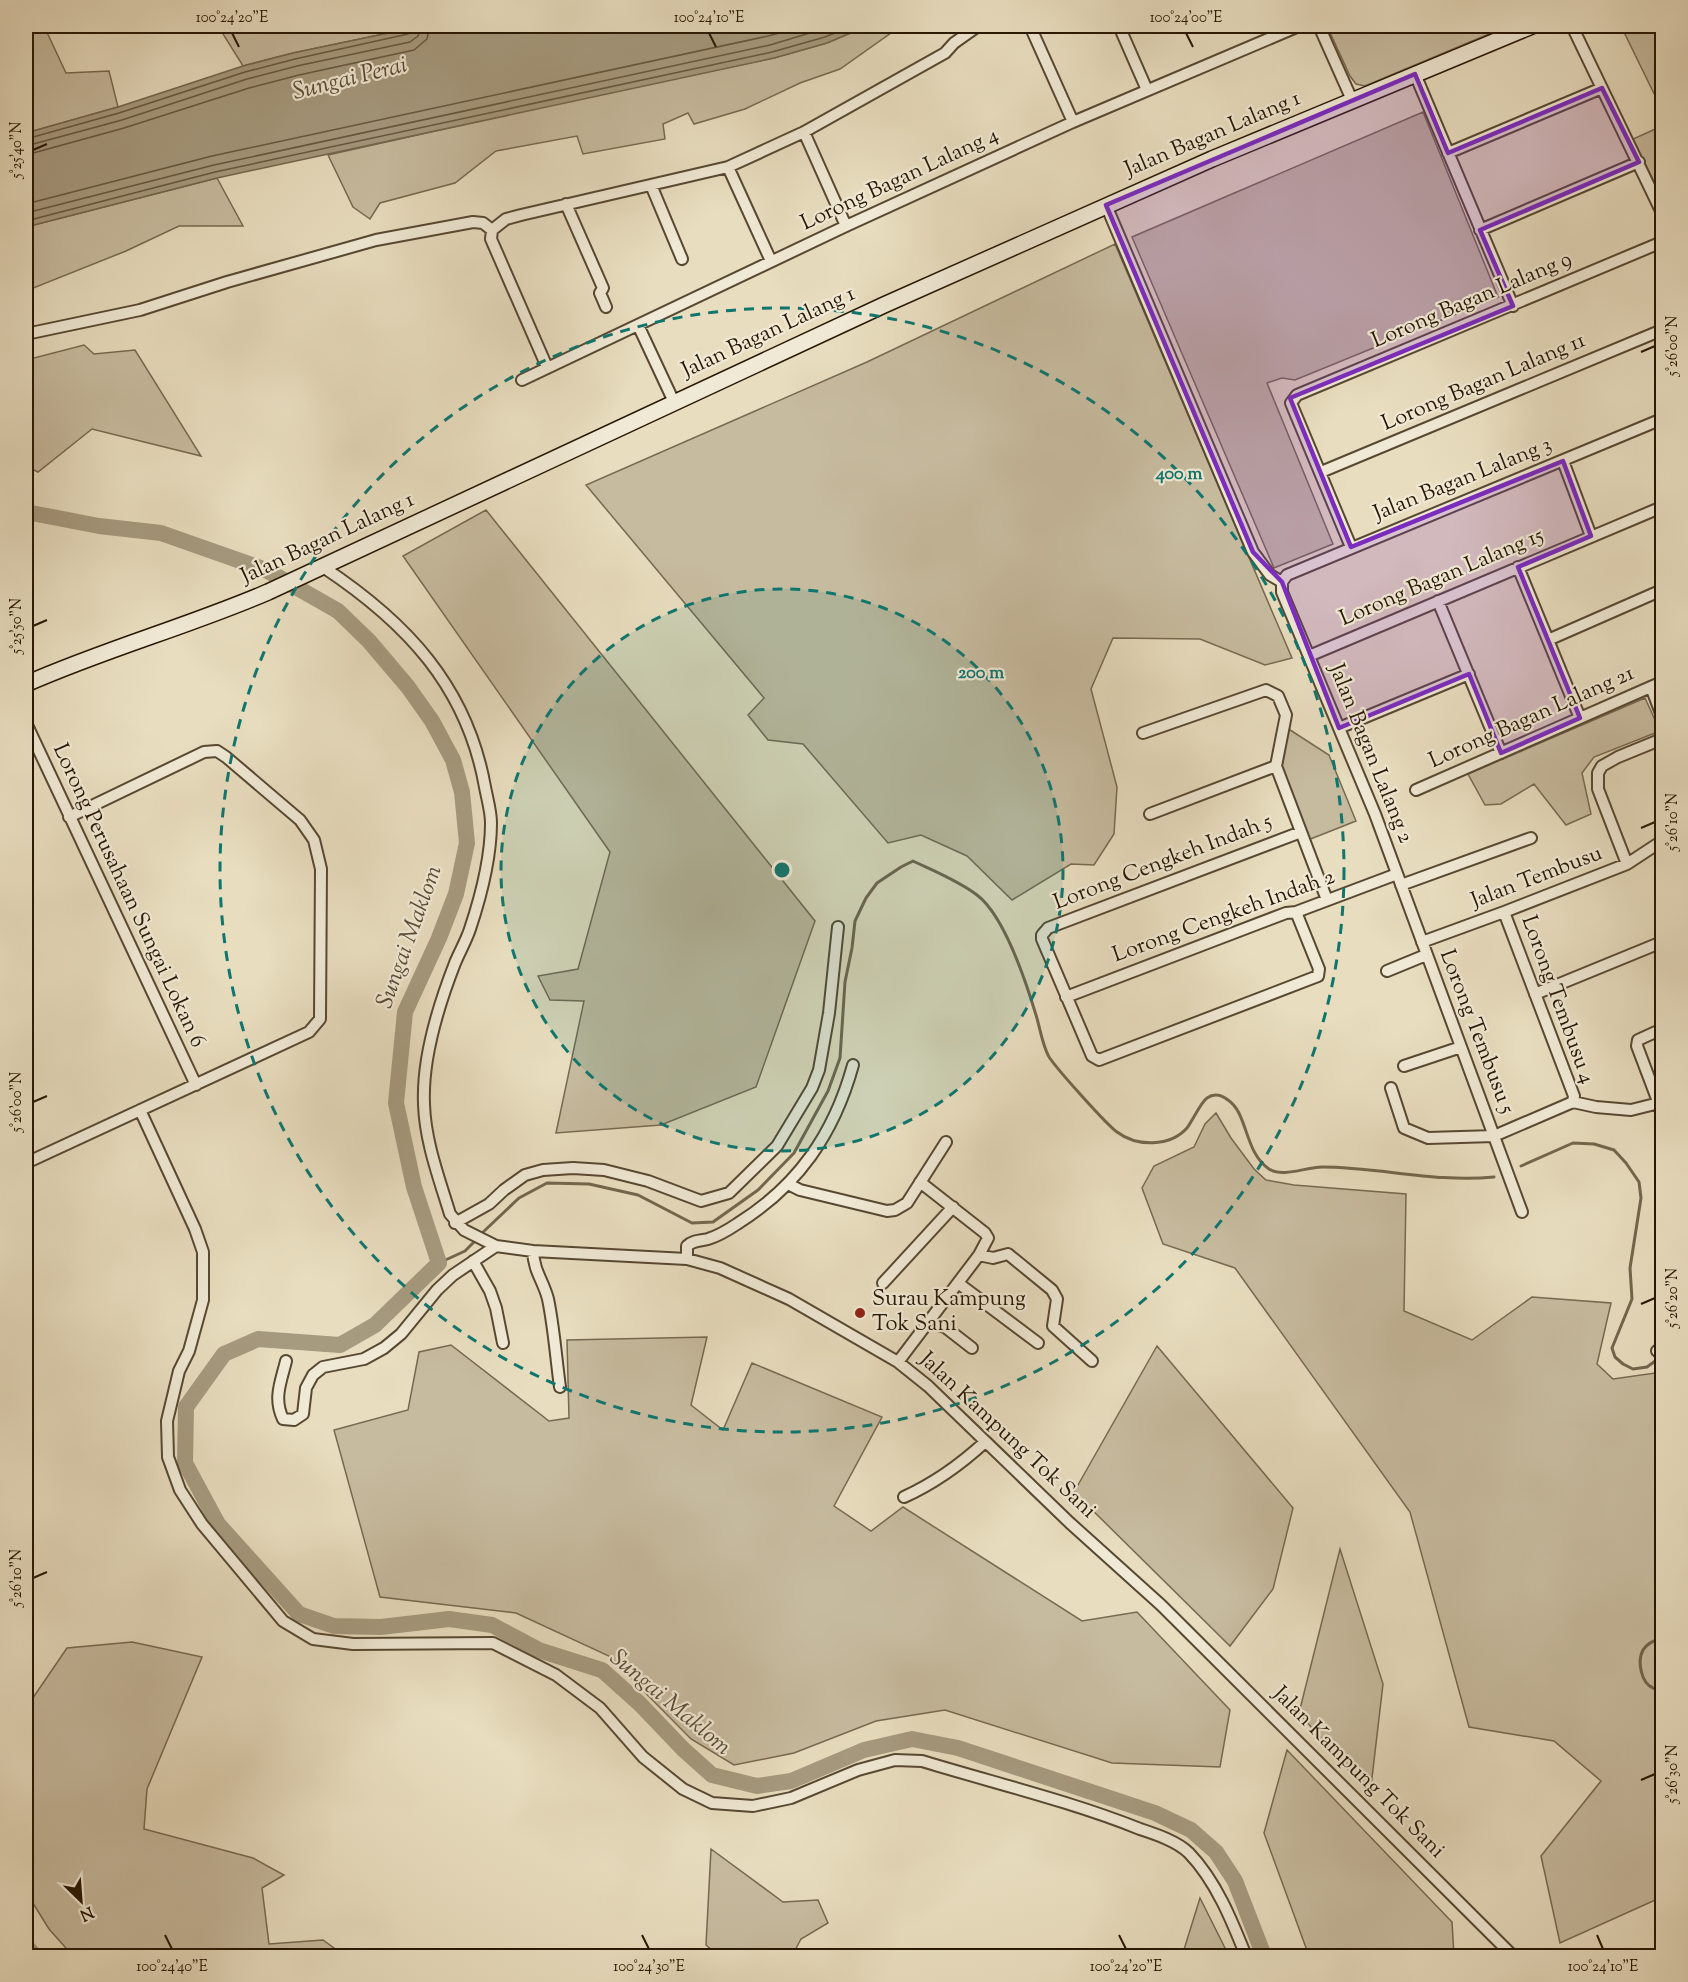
<svg xmlns="http://www.w3.org/2000/svg" width="1688" height="1982" font-family="'Sorts Mill Goudy',serif">
<style>
.green{fill:#c7bb9f;stroke:#776951;stroke-width:1.5}
.water{fill:#a69a7f;stroke:#73664d;stroke-width:1.5}
.lines{fill:none;stroke-linecap:round;stroke-linejoin:round}
.shore{stroke:#665841;stroke-width:1.5}
.stream{stroke:#73664d;stroke-width:3}
.river{stroke:#a69a7f;stroke-width:16}
.street-casing{stroke:#574832;stroke-width:14}
.secondary-casing{stroke:#271703;stroke-width:18}
.street{stroke:#f0e9d5;stroke-width:10}
.secondary{stroke:#f0e9d5;stroke-width:15}
.marked{fill:#7b2cbf;fill-opacity:0.2;stroke:#7b2cbf;stroke-width:4.5;stroke-linejoin:round}
.ticks{fill:none;stroke:#271703;stroke-width:2}
.ring{fill:none;stroke:#0f766e;stroke-width:3;stroke-dasharray:10 8}
.poi-dot{fill:#8f2418;stroke:#f0e9d5;stroke-width:2}
.labels{text-anchor:middle;dominant-baseline:central;stroke-width:4.5;stroke-linejoin:round;paint-order:stroke}
.street-label{font-size:22px;fill:#271703;stroke:#f0e9d5}
.poi-label{font-size:22px;fill:#271703;stroke:#f0e9d5;text-anchor:start}
.water-label{font-size:24px;font-style:italic;fill:#5a4b35;stroke:#f0e9d5}
.centre{fill:#0f766e;stroke:#f0e9d5;stroke-width:3}
.ring-label{font-size:18px;text-anchor:middle;font-weight:bold;fill:#0f766e;stroke:#f0e9d5;stroke-width:4.5;stroke-linejoin:round;paint-order:stroke}
.neatline{fill:none;stroke:#271703;stroke-width:2}
.ticks-label{font-size:15px;text-anchor:middle;fill:#271703}
</style>
<rect width="100%" height="100%" fill="#e8ddbf"/>
<filter id="stains"><feTurbulence type="fractalNoise" baseFrequency=".00333" numOctaves="4"/><feColorMatrix values="0 0 0 0 .2 0 0 0 0 .09 0 0 0 0 .02 0 0 0 .5 -.17"/></filter>
<radialGradient id="worn" r=".72"><stop offset=".6" stop-color="#630" stop-opacity="0"/><stop offset="1" stop-color="#630" stop-opacity=".3"/></radialGradient>
<path class="green" d="M26,26h18l22,47 43,-2 9,36 -92,26z
M218,26h204l-129,27 -50,13z
M867,26h39l-12,5 -54,38 -40,14 -55,26 -51,15 -6,-11 -25,11 2,15 -82,15 -6,-18 -81,15 -41,32 -75,20 -10,16 -17,-12 -25,-52 245,-55 201,-42 53,-15z
M1327,26h181l-143,60 -9,-2 -6,-8z
M1621,26h41v84z
M1423,112l75,185 -203,83 -13,-2 -15,5 66,161 -59,24 -142,-331z
M1662,126v72l-29,-59z
M217,178l26,48h-64l-53,25 -100,40v-64z
M1115,244l177,414 -27,7 -65,-26 -87,-1 -22,51 26,98 -3,47 -20,31 -23,-1 -59,36 -45,-44 -46,-21 -33,8 -85,-99 -35,-4 -20,-25 16,-17 -178,-213 281,-123z
M84,345l10,9 41,-4 66,106 -109,-27 -54,43 -12,-6v-106z
M486,510l329,411 -59,166 -95,38 -105,8 28,-132 -34,-1 -12,-24 40,-7 32,-117 -207,-296z
M1645,698l15,33 -66,26 -12,16 9,41 -25,11 -32,-41 -33,20 -16,1 -17,-31z
M1287,728l42,27 27,66 -48,19 -28,-73z
M1216,1113l15,25 23,31 12,11 28,5 112,9 -2,117 68,29 60,-43 79,6 -14,61 16,15 49,-7v525l-102,46 -19,-87 60,-75 -47,-40 -85,-14 -59,-215 -175,-244 -72,-24 -21,-56 12,-22 40,-19 11,-23z
M707,1337l-16,68 32,25 29,-67 130,54 -48,89 37,25 32,-24 179,114 55,-9 93,98 -10,57 -108,-4 -167,-53 -69,11 -82,32 -60,12 -43,-26 -82,-83 -93,-43 -136,-16 -46,-167 74,-20 11,-58 32,-7 98,76 20,-3 -2,-78z
M1157,1346l136,162 -20,81 -43,57 -156,-154z
M1340,1549l43,135 -13,111 -71,-82z
M132,1642l70,15 -55,132 -3,40 109,29 31,17 -22,13 7,56 54,-4 22,16h-272l-24,-27 -23,-37v-184l41,-60z
M1287,1750l165,172 2,34h-145l-45,-123z
M711,1849l72,53 35,-2 10,23 -27,16 -9,17h-74l-12,-11z
M1200,1898l29,58h-47z"/>
<path class="water" d="M422,26h445l-40,17 -53,15 -557,120 -191,49v-94l92,-26 125,-41 50,-13z"/>
<g class="lines">
<path class="shore" d="M26,139l93,-26 126,-41 50,-13 113,-25 4,-3 1,-5
M26,146l96,-26 125,-41 50,-13 113,-24 8,-6 3,-10
M26,155l98,-27 125,-40 50,-13 115,-25 13,-11 3,-13
M26,204l186,-48 556,-120 38,-10
M26,213l188,-48 556,-120 63,-19
M26,221l189,-49 557,-120 53,-15 27,-11"/>
<path class="stream" d="M1521,1166l52,-23 21,1 20,6 12,13 13,19 2,16 -11,70 2,31 -20,49 3,9 8,7 10,5 14,-2 15,-11
M480,1235l39,-37 28,-15 42,1 49,11 54,28 21,-1 45,-32 36,-37 34,-62 12,-33 5,-76 7,-34 3,-27 11,-23 11,-15 24,-16 12,-6c21,10 46,20 64,34 28,21 49,87 59,120 4,13 6,28 12,40 4,9 59,70 69,77 20,15 53,15 70,-4 6,-8 14,-26 20,-30 7,-5 15,-3 21,2 20,13 16,52 41,69 14,9 37,-2 53,-2 57,0 114,16 172,10
M439,1263l26,-12 11,-11
M1662,1638c-7,2 -15,5 -19,12 -6,11 -2,33 10,38 1,1 9,1 9,1"/>
<path class="river" d="M26,512l73,14 62,7 105,37 72,41 31,30 39,46 24,34 21,39 9,32 5,51 -11,51 -17,44 -34,74 -9,91 18,84 25,76 -64,62 -35,20 -82,-6 -34,15 -38,53 -1,56 33,61 81,90 35,12 47,1 68,-8 43,6 47,25 63,20 38,34 43,45 29,26 45,11 34,-5 73,-31 48,-11 46,9 197,65 36,17 25,22 19,29 29,75
M26,1946l9,10"/>
<g class="street-casing">
<path id="street" d="M1030,26l43,96
M1119,26l28,64
M1319,26l33,74
M1572,26l90,187
M1415,74l98,232
M804,132l42,94
M1448,153l154,-65
M728,167l43,94
M651,185l31,74
M566,204l37,84 -3,5 6,14
M1106,205l147,347 17,23 12,7
M492,230l14,-11 15,-4 207,-48 76,-35 141,-79 9,-10 24,-17
M492,230l-1,9 56,128
M1480,230l159,-68
M638,325l36,77
M26,334l114,-24 87,-28 149,-42 97,-18 10,1 9,7
M522,380l324,-154 227,-104 226,-96
M1563,461l28,75
M1321,472l341,-142
M1351,547l-60,-144 6,-8 365,-153
M323,567c83,55 144,119 162,220 2,11 6,24 6,36 0,35 -10,73 -21,106 -4,12 -10,22 -15,34 -16,41 -33,96 -31,141 1,37 15,74 26,110l14,16 32,16 37,5 154,8 33,9 69,31 109,63 30,24 142,137 91,82 352,351
M1518,567l62,151
M1282,582v10l93,222 147,398
M1282,582l5,-7 375,-156
M1438,601l63,152
M1548,640l114,-50
M1309,656l353,-149
M1651,687l11,29
M26,723l170,362
M1339,728l130,-54
M1143,733l123,-43 12,6 8,19 -10,51 51,134
M1416,790l246,-108
M1150,814l126,-48
M1627,864l-29,-75v-16l4,-7 16,-9 44,-18
M1401,885l130,-47
M1296,912l23,57 -1,7 -219,84 -7,-4 -50,-117v-4l6,-7 253,-96
M1504,912l70,184 -1,6
M1422,942l82,-30 123,-48 35,-23
M1387,971l39,-16
M1535,994l127,-52
M1066,997l220,-84 10,-1 101,-38
M1662,1029l-24,11 -1,6 25,66
M1404,1066l57,-19
M1391,1088l13,40 24,10 66,-2 79,-34 23,5 35,3 28,-7
M140,1110l55,119 8,23v48l-14,51 -10,20 -12,50 1,36 12,33 22,34 81,97 30,18 40,5 140,-1 63,32 44,33 43,49 40,32 29,14 41,3 38,-8 67,-28 37,-10 27,1c72,22 148,40 218,68 15,5 37,12 49,24 27,28 43,68 57,103
M26,1163l283,-131 11,-13 1,-150 -7,-29 -14,-20 -74,-63 -9,-6 -13,1 -135,65
M788,1184l12,6 87,21 8,-1 12,-7 39,-61
M455,1223l34,-19 15,-14 21,-15 18,-5 30,-2 31,2 44,11 53,20 28,-8 48,-47 35,-58 7,-18 10,-57 9,-86
M533,1251c1,21 10,29 15,48 6,29 8,59 12,88
M979,1255l14,3 15,-4 44,36 5,9 -4,27 39,35
M687,1259v-13c6,-6 13,-5 21,-7 10,-3 20,-9 29,-15 61,-38 97,-90 116,-159
M473,1261l17,30 6,17 7,35
M883,1283l70,-76
M958,1283l80,60
M929,1322l16,5 27,21
M1657,1351l5,-4
M286,1361c-5,21 -13,37 -3,58l11,1 9,-6 3,-26 7,-13 10,-8 41,-8 20,-11 17,-14 36,-44 16,-15 43,-29
M898,1362l81,-107 9,-17 -3,-5 -65,-51
M904,1497c31,-14 56,-32 81,-55"/>
</g>
<g class="secondary-casing">
<path id="secondary" d="M26,684c79,-35 163,-58 242,-92l616,-287 328,-146 320,-133"/>
</g>
<use href="#street" class="street"/>
<use href="#secondary" class="secondary"/>
</g>
<path class="marked" d="M1415,74l33,79 154,-65 37,74 -159,68 33,76 -223,92 61,149 212,-86 28,75 -73,31 62,151 -79,35 -32,-79 -130,54 -57,-146 -29,-30 -147,-347z"/>
<path class="ticks" d="M232,33l7,14M709,33l7,14M1186,33l7,14M33,150l14,-6M1641,352l14,-6M33,626l14,-6M1641,828l14,-6M33,1102l14,-6M1641,1304l14,-6M33,1578l14,-6M1641,1780l14,-6M165,1935l7,14M642,1935l7,14M1119,1935l7,14M1597,1935l6,14"/>
<circle cx="782" cy="870" r="281" fill="#0f766e" fill-opacity=".12"/>
<g class="ring">
<circle cx="782" cy="870" r="281"/>
<circle cx="782" cy="870" r="562"/>
</g>
<circle class="poi-dot" cx="860" cy="1313" r="6"/>
<g class="labels">
<g class="street-label">
<text transform="translate(1213 135) rotate(-23)">Jalan Bagan Lalang 1</text>
<text transform="translate(900 180) rotate(-25)">Lorong Bagan Lalang 4</text>
<text transform="translate(1472 301) rotate(-23)">Lorong Bagan Lalang 9</text>
<text transform="translate(769 333) rotate(-25)">Jalan Bagan Lalang 1</text>
<text transform="translate(1484 383) rotate(-23)">Lorong Bagan Lalang 11</text>
<text transform="translate(1463 480) rotate(-22)">Jalan Bagan Lalang 3</text>
<text transform="translate(328 539) rotate(-25)">Jalan Bagan Lalang 1</text>
<text transform="translate(1442 578) rotate(-23)">Lorong Bagan Lalang 15</text>
<text transform="translate(1532 718) rotate(-24)">Lorong Bagan Lalang 21</text>
<text transform="translate(1370 754) rotate(68)">Jalan Bagan Lalang 2</text>
<text transform="translate(1163 863) rotate(-21)">Lorong Cengkeh Indah 5</text>
<text transform="translate(1537 878) rotate(-21)">Jalan Tembusu</text>
<text transform="translate(128 896) rotate(65)">Lorong Perusahaan Sungai Lokan 6</text>
<text transform="translate(1224 917) rotate(-20)">Lorong Cengkeh Indah 2</text>
<text transform="translate(1557 1000) rotate(70)">Lorong Tembusu 4</text>
<text transform="translate(1476 1032) rotate(69)">Lorong Tembusu 5</text>
<text transform="translate(1007 1436) rotate(43)">Jalan Kampung Tok Sani</text>
<text transform="translate(1358 1773) rotate(45)">Jalan Kampung Tok Sani</text>
</g>
<g class="poi-label">
<text x="872" y="1300">Surau Kampung<tspan x="872" dy="25">Tok Sani</tspan></text>
</g>
<g class="water-label">
<text transform="translate(350 79) rotate(-14)">Sungai Perai</text>
<text transform="translate(410 937) rotate(-70)">Sungai Maklom</text>
<text transform="translate(670 1703) rotate(40)">Sungai Maklom</text>
</g>
</g>
<circle cx="782" cy="870" r="9" class="centre"/>
<g class="ring-label">
<text x="1179" y="479">400 m</text>
<text x="981" y="678">200 m</text>
</g>
<rect width="1688" height="1982" fill="none" stroke="#e8ddbf" stroke-width="66"/>
<g transform="translate(81 1901) rotate(155)" stroke="#f0e9d5" stroke-width="4.5" paint-order="stroke">
<path d="M0-4.5L10 22L0 15L-10 22Z" fill="#271703"/>
<text y="-9" font-size="16" font-weight="bold" text-anchor="middle" fill="#271703">N</text>
</g>
<rect x="33" y="33" width="1622" height="1916" class="neatline"/>
<g class="ticks-label">
<text x="232" y="22">100°24'20"E</text>
<text x="709" y="22">100°24'10"E</text>
<text x="1186" y="22">100°24'00"E</text>
<text transform="translate(16 150) rotate(-90)" y="5">5°25'40"N</text>
<text transform="translate(1672 346) rotate(-90)" y="5">5°26'00"N</text>
<text transform="translate(16 626) rotate(-90)" y="5">5°25'50"N</text>
<text transform="translate(1672 822) rotate(-90)" y="5">5°26'10"N</text>
<text transform="translate(16 1102) rotate(-90)" y="5">5°26'00"N</text>
<text transform="translate(1672 1298) rotate(-90)" y="5">5°26'20"N</text>
<text transform="translate(16 1578) rotate(-90)" y="5">5°26'10"N</text>
<text transform="translate(1672 1774) rotate(-90)" y="5">5°26'30"N</text>
<text x="172" y="1971">100°24'40"E</text>
<text x="649" y="1971">100°24'30"E</text>
<text x="1126" y="1971">100°24'20"E</text>
<text x="1603" y="1971">100°24'10"E</text>
</g>
<rect width="100%" height="100%" filter="url(#stains)"/>
<rect width="100%" height="100%" fill="url(#worn)"/>
</svg>
